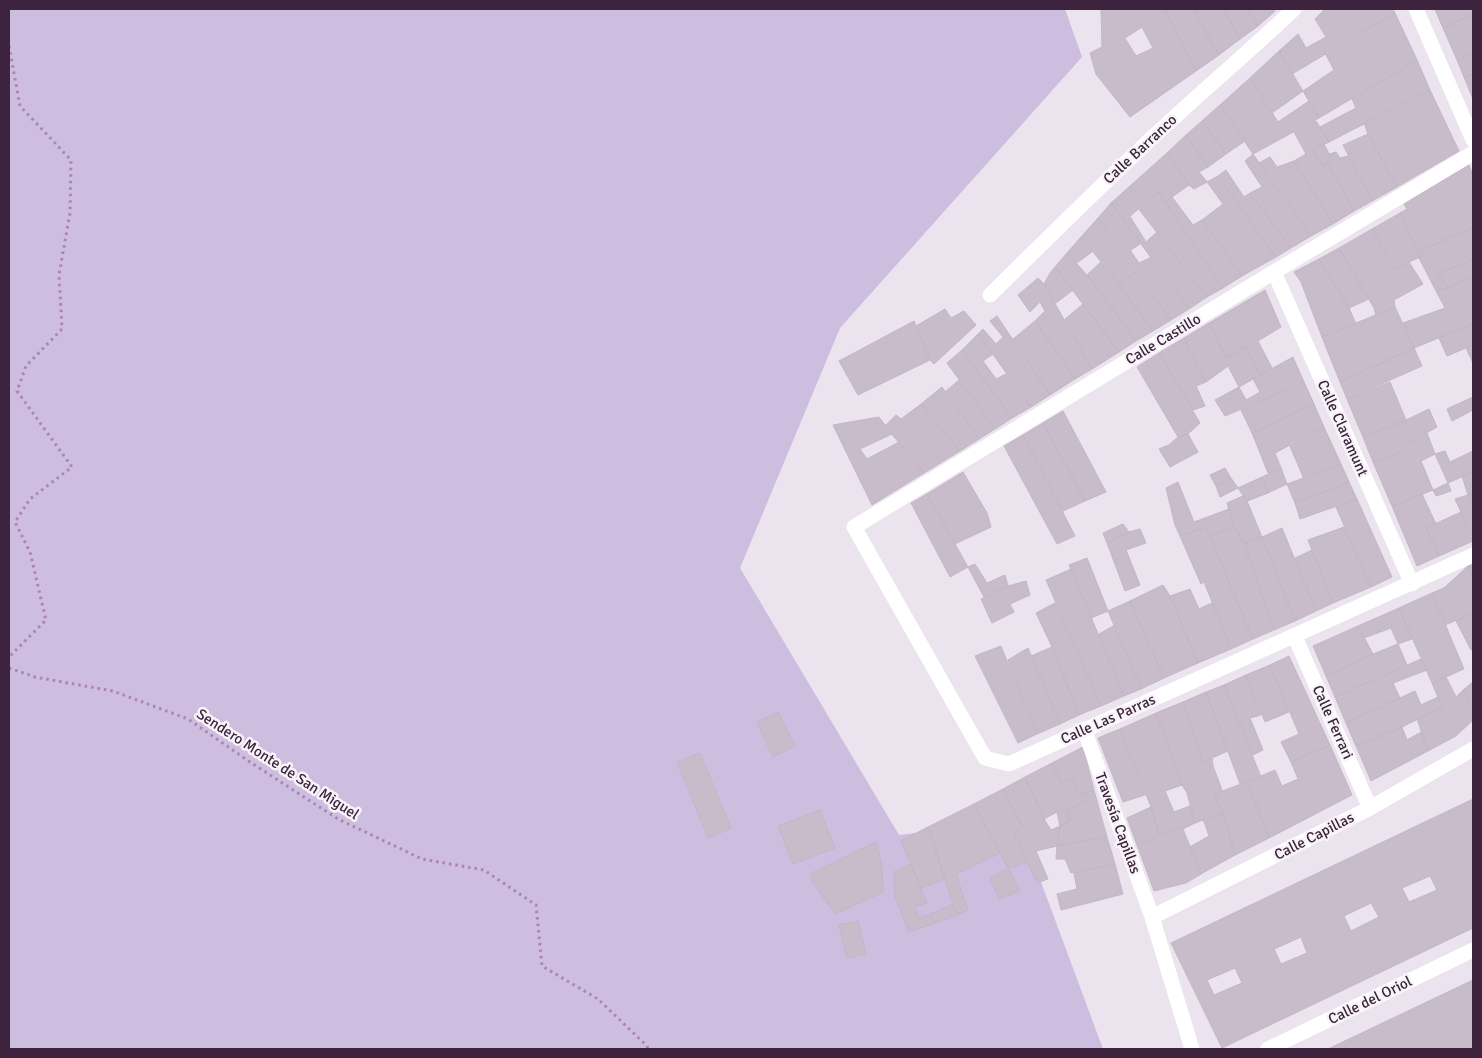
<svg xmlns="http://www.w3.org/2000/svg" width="1482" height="1058" font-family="Signika,sans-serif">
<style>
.green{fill:#cdbdde}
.building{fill:#c8bccb;stroke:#c3b6c7;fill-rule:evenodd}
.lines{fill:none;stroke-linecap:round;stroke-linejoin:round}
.path{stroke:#ac84b0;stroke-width:3;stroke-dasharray:2.5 4;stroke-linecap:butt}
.minor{stroke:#fff;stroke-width:15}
.labels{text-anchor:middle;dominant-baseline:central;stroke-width:5;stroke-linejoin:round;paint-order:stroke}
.street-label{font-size:15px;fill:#3d233e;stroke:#f8f4f9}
</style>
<rect width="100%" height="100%" fill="#ebe3ed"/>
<path class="green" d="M9,9h1056l17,48 -242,271 -100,240 159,267 119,-15 85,229h-1094z"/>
<path class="building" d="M1101,9h64l31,62 -66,46 -34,-43 -6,-21 12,-6zM1142,27l11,21 -17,8 -11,-18z
M1165,9h28l26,46 -23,16z
M1193,9h30l17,30 -21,16z
M1223,9h25l10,17 -18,13z
M1248,9h26l1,2 -17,15z
M1325,9h68l2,4 -103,61 -13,-23 19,-17 8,14 20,-11 -11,-18z
M1435,9h38v5l-30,14z
M1395,13l22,47 -98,58 -16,-27 31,-21 -9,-17z
M1473,14v39l-16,7 -14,-32z
M1279,51l24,40 -31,22 -22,-35z
M1473,53v21l-9,3 -7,-17z
M1417,60l13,30 -101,52 -9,-15 36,-19 -4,-9z
M1473,74v25l-9,-22z
M1250,78l28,44 31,-21 10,17 -66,36 -33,-49z
M1430,90l29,61 -62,36 -29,-53 -4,-11z
M1220,105l25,36 -19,13 -24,-33z
M1202,121l24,33 -18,13 -22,-32z
M1316,121l13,21 -16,7 10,18 5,-4 26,48 -21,13 -39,-63 12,-7 -12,-22z
M1368,134l29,53 -25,14 -29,-56z
M1186,135l22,32 -9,5 8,10 -13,7 -5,-4 -22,-32z
M1324,144l5,10 7,-2 4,6 8,-2 24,45 -18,10 -26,-48 -5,4 -10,-18z
M1167,153l22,32 -24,17 -6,-10 -35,29 -13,-18z
M1253,154l58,82 -20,12 -41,-55 12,-6 -17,-26z
M1270,157l7,10 17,-6 39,63 -22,12 -52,-73z
M1469,165l4,10v52l-55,25 -18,-39 7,-4 -3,-5z
M1226,170l18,27 6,-4 41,55 -15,9 -58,-81z
M1218,176l58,81 -34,19 -40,-56 21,-16 -16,-22z
M1159,192l64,96 -16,9 -69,-89z
M1172,197l21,28 9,-5 40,56 -19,12 -58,-86z
M1111,203l30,40 -17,12 -26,-37z
M1400,213l20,44 -26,12 -22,-40z
M1129,215l17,27 11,-10 50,65 -18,12 -65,-88z
M1098,218l39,53 -18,13 -38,-47z
M1473,227v32l-35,15 10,14 -12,3 -17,-33 1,-1 -2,-5z
M1372,229l22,40 15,-7 14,22 -29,16 1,7 -19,9 -2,-8 -35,-60z
M1081,237l12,14 -16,12 -10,-10z
M1339,248l30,51 -20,9 -30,-49z
M1130,250l9,13 13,-6 37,52 -18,11 -47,-65z
M1067,253l20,22 49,66 -17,11 -64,-85z
M1319,259l30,49 7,16 -34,13 -21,-55 -7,-10z
M1473,259v18l-25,11 -10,-14z
M1102,261l51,70 -17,10 -49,-66z
M1055,267l18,23 -17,13 -12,-19 6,-11z
M1137,271l34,49 -18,11 -34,-47z
M1473,277v47l-59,24 -11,-25 42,-15 -9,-17 12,-3z
M1038,278l6,6 48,85 -17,10 -40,-58 10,-10 -5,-9 -10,10 -12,-17z
M1265,290l16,37 -23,14 14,27 -12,7 -14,-28 -20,11 -17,-35z
M1083,304l36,48 -27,17 -27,-50z
M1395,307l19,41 -74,34 -18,-45z
M945,309l6,9 13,-7 12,14 -42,39 -4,-4 -14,-34z
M997,316l53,79 -19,12 -53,-73 5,-5 13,15 7,-7 -13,-16z
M914,321l16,39 -72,35 -19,-34z
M1035,321l40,58 -25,16 -37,-56z
M1209,323l17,35 20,-11 14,28 -21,12 -11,-21 -22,16 -22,-44z
M1473,324v21l-26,11 -8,-18z
M978,334l15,20 -10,7 13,18 10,-5 25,33 -19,11 -50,-68z
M1184,338l22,44 -10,4 9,20 -12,4 -34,-57z
M1473,345v18l-7,-15z
M1414,348l8,18 -75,33 -7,-17z
M962,350l50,68 -17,11 -48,-66z
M1159,353l41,70 -12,11 -10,3 -41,-70z
M1293,357l11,25 -79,34 -10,-16 24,-13 7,13 14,-8 -7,-13z
M959,380l36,49 -16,10 -33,-48z
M1304,382l10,22 -62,29 -11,-23z
M1390,382l16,38 -43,17 -16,-38z
M942,387l37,52 -19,12 -39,-47z
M1473,397v13l-21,11 -5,-12z
M921,404l39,47 -36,22 -39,-47 11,-11 5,4z
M1314,404l10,23 -49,26 6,15 -13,5 -16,-40z
M1429,409l8,18 -34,19 1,5 -31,11 -10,-25 43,-17z
M1063,411l43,81 -21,9 -42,-78z
M879,417l13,17 -32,15 7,10 32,-17 25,31 -52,32 -39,-80z
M1043,423l42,78 -22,10 -40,-76z
M1324,427l17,37 -37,15 -15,-35z
M1427,433l8,21 -14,7 12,29 -41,16 -19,-44 31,-11 -1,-5z
M1188,434l10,18 -28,15 -11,-18 10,-4 9,-8z
M1023,435l52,101 -18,8 -53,-98z
M1445,451l5,11 23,-11v21l-25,11 -13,-29z
M1341,464l8,18 -54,21 -8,-19z
M1225,468l6,10 -15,8 -6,-11z
M1281,468l6,16 -19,9 -6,-16z
M963,472l24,41 4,14 -36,17 -28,-50z
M1473,472v20l-5,3 -6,-19z
M1262,477l6,16 -21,8 -9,-13z
M1231,478l7,10 -18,9 -4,-11z
M1178,482l16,40 35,-13 5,17 -24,11 -4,-10 -26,9 -5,-11 -9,-37z
M1349,482l8,17 -57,20 -5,-16z
M1448,483l3,8 -15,5 -3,-6z
M1473,492v11l-5,-8z
M927,494l41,73 -18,10 -39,-74z
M1422,494l14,30 -10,4 13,28 -22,10 -25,-60z
M1468,495l5,8v35l-18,-39z
M1243,496l4,5 15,36 -18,7 -10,-18 -7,-23z
M1357,499l35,78 -21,10 -35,-80z
M1461,512l12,29 -34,15 -13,-28z
M1123,524l6,8 -22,11 -4,-10z
M1234,526l10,18 30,86 -21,9 -43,-102z
M1206,527l47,112 -22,10 -27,-67 -3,2 -21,-48z
M1344,527l27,60 -38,16 -25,-63z
M1282,528l34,83 -21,10 -33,-84z
M1140,529l6,14 -20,7 14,35 -15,6 -18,-48 22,-11z
M1262,537l33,84 -21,9 -30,-86z
M1312,550l21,53 -17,8 -21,-53z
M1087,558l21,53 -17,7 -22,-53z
M975,564l12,19 18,-8 3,11 -24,11 -16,-30z
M1473,564v16l-5,-14z
M1468,566l5,14v33l-28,12 -13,-32 12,-5z
M1071,569l53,127 -23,10 -55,-126z
M1026,581l4,14 -20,9 4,8 -22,11 -11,-24 27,-13z
M1163,585l7,11 28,67 -34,15 -34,-77z
M1190,589l9,20 13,-6 19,46 -33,14 -28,-67z
M1432,593l32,76 -32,14 -33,-75z
M1130,601l34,77 -23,11 -33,-78z
M1055,603l46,103 -22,9 -27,-68 -16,-34z
M1399,608l13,31 -14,5 -7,-16 -27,10 -6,-12z
M1473,613v36l-2,1 -15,-29z
M1115,625l26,64 -17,7 -25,-62z
M1358,626l15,28 -47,22 -13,-30z
M1398,644l9,21 -72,32 -9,-21 47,-22z
M1001,646l36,88 -19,9 -43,-87z
M1052,647l27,68 -19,9 -29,-68z
M1028,648l32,76 -23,10 -29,-74z
M1289,656l41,89 -39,17 -10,-20 18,-8 -29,-69z
M1421,659l6,11 -34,13 7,15 -54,25 -11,-26z
M1270,665l19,47 -24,10 -19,-47z
M1246,675l15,40 -11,3 13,32 -10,5 -29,-70z
M1446,677l10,20 7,-7 10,18v12l-17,16 -28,15 -11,-32 25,-12 -10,-24z
M1473,682v26l-10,-18z
M1224,685l37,92 -21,7 -34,-92z
M1415,691l6,14 17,-8 4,10 -40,20 -46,19 -10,-23z
M1206,692l22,59 -25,11 -20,-60z
M1183,702l20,60 9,-4 1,8 9,24 -8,4 9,19 -28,10 -8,-30 -5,-8 -26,-72z
M778,712l17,34 -22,11 -16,-35z
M1156,713l26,72 -17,6 9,21 16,-6 5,17 -12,6 -3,-1 -21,7 -8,-28 -31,-78z
M1402,727l5,13 14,-8 7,19 -57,30 -15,-35z
M1120,729l25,66 -22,7 -25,-64z
M1330,745l22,50 -83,43 -22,-56 28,-12 7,16 16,-7 -7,-17z
M1083,747l11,43 -14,5 -8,-16 -10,4 -10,-20z
M700,753l31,75 -23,10 -31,-76z
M1052,763l10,20 10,-4 13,22 -19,9 4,11 -10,5 -3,-14 -13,7 -19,-42z
M1025,777l19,42 7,11 9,-4 -3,20 -21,5 12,28 -11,4 -23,-50 8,-7 -19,-37z
M1247,782l22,56 -34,17 -12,-42 -9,-19z
M1003,789l19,37 -8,7 13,29 -17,6h-2l-34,-64z
M1094,790l13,47 -50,9 3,-20 10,-5 -4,-11 19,-9 -5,-6z
M1473,799v129l-251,120 -51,-105zM1430,876l7,14 -28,12 -7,-14zM1371,903l8,14 -28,14 -7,-15zM1301,937l6,16 -26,11 -7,-15zM1235,968l7,15 -28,12 -7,-15z
M974,804l26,49 -44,21 12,36 -10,5 -5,-11 -25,-77z
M1151,807l8,28 -22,10 -10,-27z
M820,810l15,38 -42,16 -15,-38z
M1223,813l12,42 -34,19 -11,-27 19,-11 -6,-17z
M928,827l17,52 -24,9 -20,-47z
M1180,828l3,1 18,45 -15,9 -32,8 -17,-46z
M1107,837l8,27 -44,9 -6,-14h-9l1,-13z
M876,842l6,24 1,26 -48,22 -23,-33v-8z
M910,864l17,39 -12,3 4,12 12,-4 3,9 -25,9 -14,-35 -1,-25z
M1115,864l8,30 -62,16 -4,-16 20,-5 -3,-16z
M1008,868l12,23 -21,8 -9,-21z
M953,904l5,11 -24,8 -3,-9z
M858,921l8,33 -19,4 -8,-33z
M1473,980v57l-2,1 2,11h-145z"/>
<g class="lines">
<path class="path" d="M9,46l11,60 51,54 -1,53 -11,62 3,54 -36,37 -9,25 55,76 -42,32 -15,23 15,30 16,68 -37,37
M9,668l26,9 78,14 75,28 62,43 88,57 84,40 62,11 52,35 6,61 56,33 49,47 1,3"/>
<path class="minor" d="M1416,9l57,131
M1473,153l-199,119 -420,255 131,231 24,6 464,-209
M1274,272l138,312
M990,295c58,-57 115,-114 175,-169 43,-40 87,-77 129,-117
M1295,637l75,171
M1084,729l68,188 40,132
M1152,917l218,-109 103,-59
M1268,1049l205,-99"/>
</g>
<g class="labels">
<g class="street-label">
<text transform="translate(1140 149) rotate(-43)">Calle Barranco</text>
<text transform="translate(1163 339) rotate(-31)">Calle Castillo</text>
<text transform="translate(1343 428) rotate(66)">Calle Claramunt</text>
<text transform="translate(1108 719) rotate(-24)">Calle Las Parras</text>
<text transform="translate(1333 722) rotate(66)">Calle Ferrari</text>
<text transform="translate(278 764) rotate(33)">Sendero Monte de San Miguel</text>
<text transform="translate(1118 823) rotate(70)">Travesía Capillas</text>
<text transform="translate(1314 836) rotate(-27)">Calle Capillas</text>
<text transform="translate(1370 1000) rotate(-26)">Calle del Oriol</text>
</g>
</g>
<rect width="1482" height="1058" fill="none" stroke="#3d233e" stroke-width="20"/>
</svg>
